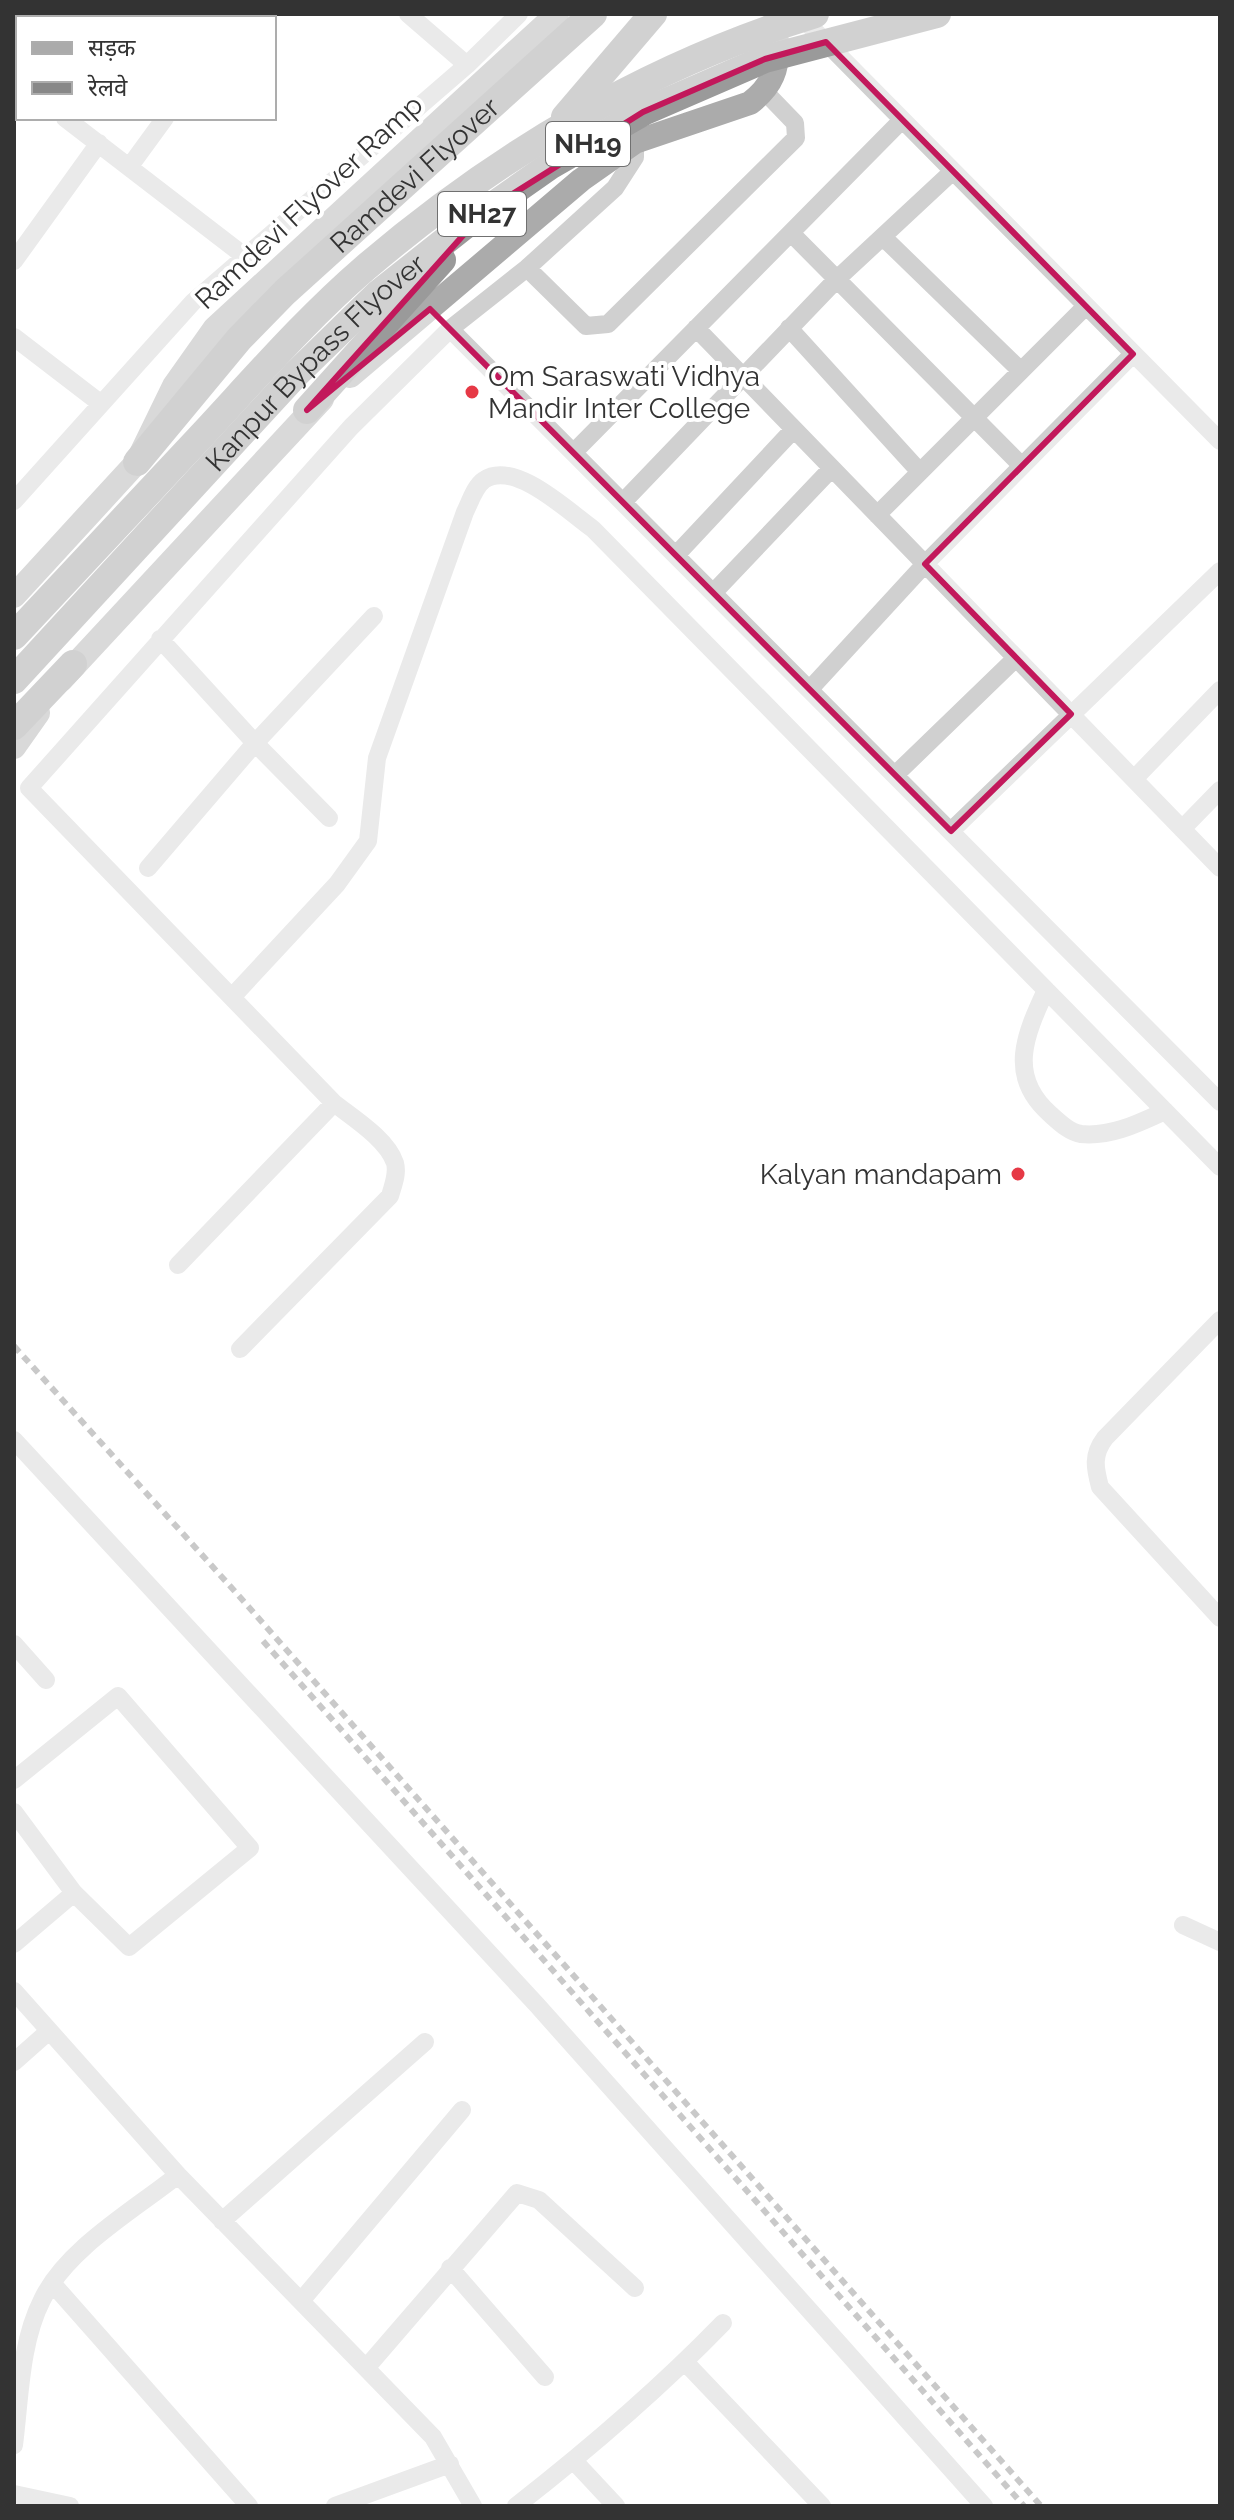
<svg xmlns="http://www.w3.org/2000/svg" width="1234" height="2520" font-family="Raleway,'Noto Sans Devanagari',sans-serif">
<style>
.lines{fill:none;stroke-linecap:round;stroke-linejoin:round}
.minor{stroke:#d0d0d0;stroke-width:18}
.major{stroke:#ababab;stroke-width:24}
.highway{stroke:#9a9a9a;stroke-width:28}
.rail{stroke:#888;stroke-width:6;stroke-dasharray:8 6;stroke-linecap:butt}
.marked{fill:none;stroke:#c2185b;stroke-width:6;stroke-linejoin:round}
.poi-dot{fill:#e63946;stroke:#fff;stroke-width:3}
.labels{text-anchor:middle;dominant-baseline:central;stroke-width:8;stroke-linejoin:round;paint-order:stroke}
.shield{fill:#fff;stroke:#707070;stroke-width:2}
.shield-label{font-size:26px;font-weight:bold;fill:#333}
.street-label{font-size:28px;fill:#333;stroke:#fff}
.poi-label{font-size:28px;fill:#333;stroke:#fff;text-anchor:start}
</style>
<rect width="100%" height="100%" fill="#fff"/>
<g class="lines">
<path class="minor" d="M408,14l59,51
M798,14l422,427
M61,18l3,-4
M238,18l3,-4
M14,81l4,3
M65,118l178,137
M130,166l35,-48
M791,233l231,233
M883,237l138,134
M14,261l85,-118
M527,268l59,58 22,-2 188,-186 -1,-15 -30,-31
M696,328l524,540
M789,328l131,144
M450,329l770,773
M14,337l86,66
M575,451l327,-331
M14,501l179,-199 274,-237 52,-51
M624,501l213,-222 116,-108
M877,515l209,-209
M677,554l117,-125
M714,592l118,-124
M160,639l95,104 119,-127
M810,689l115,-125 208,-210
M895,775l121,-117
M1134,779l86,-89
M1182,829l38,-39
M951,831l269,-260
M148,868l107,-125 74,75
M1046,990c-21,45 -39,86 4,124 9,8 19,18 31,20 30,3 58,-11 84,-23
M232,997l105,-113 31,-43 9,-83 88,-246c5,-10 10,-26 19,-32 30,-21 85,32 109,49l627,638
M178,1265l156,-162
M1220,1320l-115,118c-13,17 -10,30 -5,49l120,131
M240,1349l150,-153c3,-11 8,-22 5,-33 -8,-24 -42,-45 -61,-60l-305,-315 322,-361 99,-98 77,-61 88,-80 20,-31v-15
M14,1440l523,565 447,501
M14,1644l32,36
M14,1780l104,-84 132,152 -121,99 -55,-54 -60,-81
M1183,1925l37,17
M14,1944l60,-51
M14,1991l164,184 255,262 40,69
M14,2062l35,-31
M222,2221l203,-179
M450,2268l95,109
M52,2283l197,223
M301,2301l161,-191
M685,2362l137,144
M366,2368l151,-175 22,7 96,88
M14,2445c6,-46 6,-102 28,-145 24,-51 92,-90 136,-125
M574,2461l42,45
M14,2494l56,12
M335,2506l115,-42
M516,2506c73,-57 143,-117 207,-183"/>
<path class="major" d="M350,376l231,-196 54,-38 115,-39c22,-17 29,-34 27,-62
M14,596l123,-134 37,-76 41,-58 342,-314
M61,680l261,-281
M14,747l24,-34"/>
<g class="highway">
<path d="M565,117l88,-103"/>
<path d="M307,410l135,-150"/>
<path id="s1" d="M137,462l102,-123 46,-47 308,-278"/>
<path d="M14,636c63,-68 127,-135 190,-203 52,-56 103,-115 161,-165 132,-113 284,-203 450,-254"/>
<path id="s2" d="M14,680l282,-306 82,-80 86,-68 87,-61 92,-53 122,-53 172,-45"/>
<path d="M14,726l59,-62"/>
</g>
<path class="rail" d="M14,1346l225,250 802,910
M263,1641l761,865"/>
</g>
<path d="M0 0H1234V2520H0ZM826,42l307,312 -208,210 146,150 -120,117 -521,-522 -123,101 177,-198 159,-100 122,-53z" fill="#fff" fill-opacity=".55" fill-rule="evenodd"/>
<path class="marked" d="M826,42l307,312 -208,210 146,150 -120,117 -521,-522 -123,101 177,-198 159,-100 122,-53z"/>
<g class="poi-dot">
<circle cx="472" cy="392" r="8"/>
<circle cx="1018" cy="1174" r="8"/>
</g>
<g class="labels">
<g class="shield">
<rect x="546" y="122" width="84" height="44" rx="6"/>
<rect x="438" y="192" width="88" height="44" rx="6"/>
</g>
<g class="shield-label">
<text x="588" y="144">NH19</text>
<text x="482" y="214">NH27</text>
</g>
<g class="street-label">
<text stroke="none"><textPath href="#s1" startOffset="400">Ramdevi Flyover</textPath></text>
<text transform="translate(309 202) rotate(-43)">Ramdevi Flyover Ramp</text>
<text stroke="none"><textPath href="#s2" startOffset="438">Kanpur Bypass Flyover</textPath></text>
</g>
<g class="poi-label">
<text x="488" y="376">Om Saraswati Vidhya<tspan x="488" dy="32">Mandir Inter College</tspan></text>
<text x="1002" y="1174" text-anchor="end">Kalyan mandapam</text>
</g>
</g>
<rect width="1234" height="2520" fill="none" stroke="#333333" stroke-width="32"/>
<rect x="16" y="16" width="260" height="104" fill="#ffffff" stroke="#adadad" stroke-width="2"/>
<rect x="32" y="42" width="40" height="12" fill="#ababab" stroke="#adadad" stroke-width="2"/>
<text x="88" y="56" font-size="24" fill="#333333">सड़क</text>
<rect x="32" y="82" width="40" height="12" fill="#888888" stroke="#adadad" stroke-width="2"/>
<text x="88" y="96" font-size="24" fill="#333333">रेलवे</text>
</svg>
